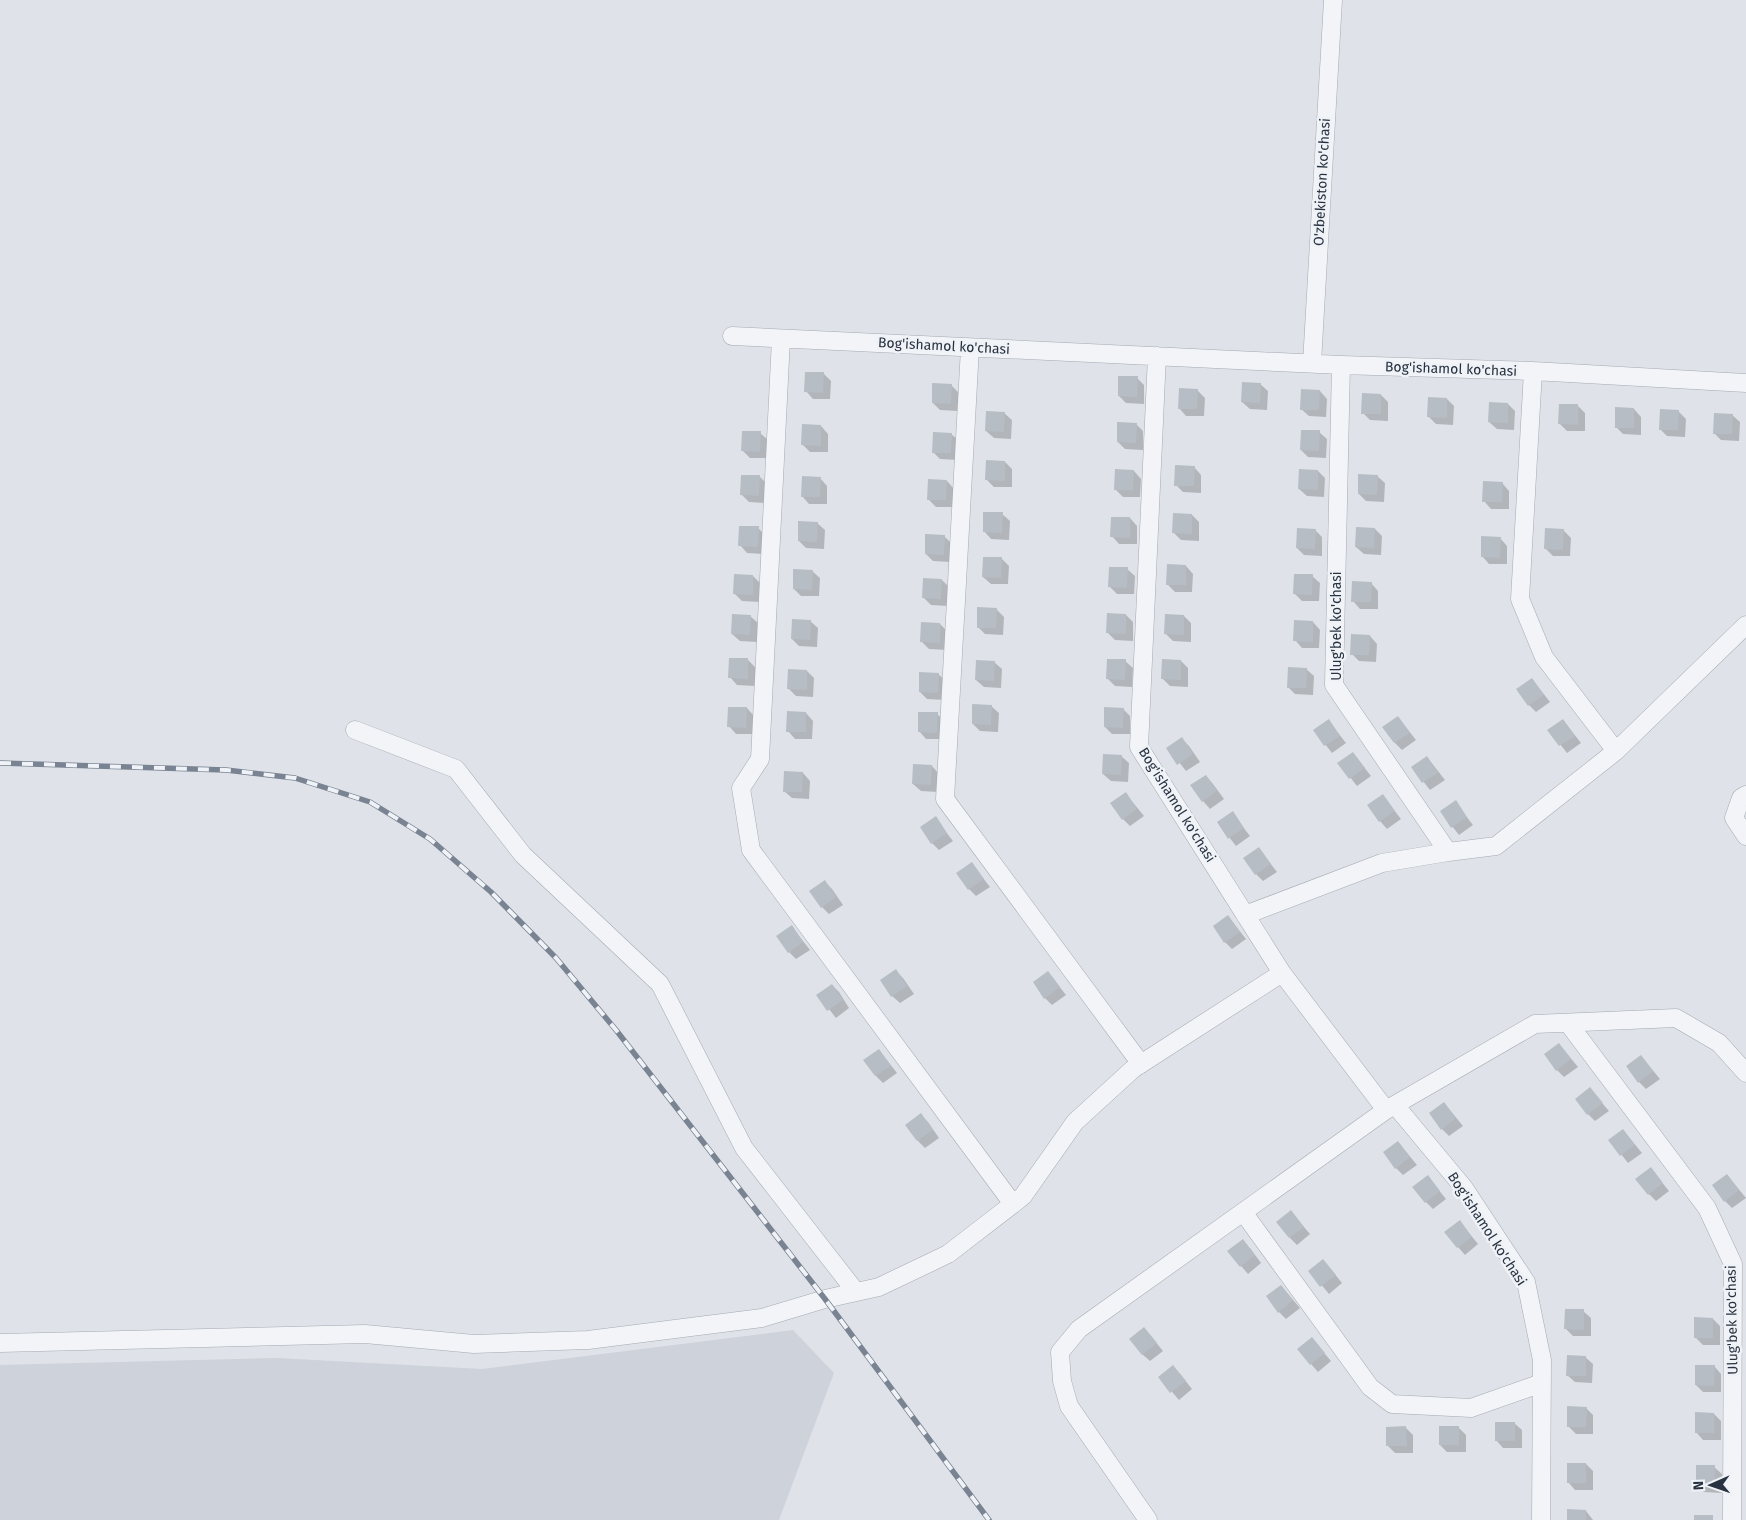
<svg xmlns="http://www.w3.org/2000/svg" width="1746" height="1520" font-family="'Fira Sans',sans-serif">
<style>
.built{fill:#cdd2db}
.shadow{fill:#0003}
.building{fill:#b6bdc5}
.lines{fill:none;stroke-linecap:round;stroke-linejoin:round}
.minor-casing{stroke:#a4aab3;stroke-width:19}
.minor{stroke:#f2f4f7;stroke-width:18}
.rail-casing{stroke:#798392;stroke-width:5.5}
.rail{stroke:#eff2f6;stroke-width:4;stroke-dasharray:11;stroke-linecap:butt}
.labels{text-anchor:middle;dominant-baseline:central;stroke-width:5;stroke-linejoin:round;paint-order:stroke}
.street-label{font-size:14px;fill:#283240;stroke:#eff2f6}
</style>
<rect width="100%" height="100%" fill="#dfe3e9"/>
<path class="built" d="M793,1330l41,43 -55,147h-779v-155l277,-7 205,11z"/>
<path class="shadow" d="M824,374l7,7 -1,18h-17l-7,-8z
M1137,378l7,7v19l-18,-1 -7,-7z
M1260,384l8,7 -1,19 -17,-1 -8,-7z
M951,385l7,7v19l-18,-1 -7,-7z
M1197,390l8,8 -1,18h-18l-7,-8z
M1320,391l7,8 -1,18 -17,-1 -8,-7z
M1381,395l7,7v19l-18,-1 -7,-7z
M1447,399l7,7 -1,19 -17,-1 -7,-7z
M1508,404l7,7 -1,19 -17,-1 -8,-7z
M1578,406l7,7v18h-18l-7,-7z
M1634,409l7,8v18l-18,-1 -7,-7z
M1678,411l8,8 -1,18 -18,-1 -7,-7z
M1004,413l8,7 -1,19 -17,-1 -8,-7z
M1732,415l8,7 -1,19 -18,-1 -7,-7z
M1136,424l7,7v19l-18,-1 -7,-7z
M821,426l7,8v18h-18l-8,-8z
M1319,432l8,7 -1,19 -18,-1 -7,-7z
M760,433l8,7 -1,18h-17l-8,-8z
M951,434l8,7 -1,19 -18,-1 -7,-7z
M1005,462l7,7v18h-18l-7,-7z
M1194,467l7,8v18l-18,-1 -7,-7z
M1134,471l7,8 -1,18h-17l-8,-8z
M1318,471l7,7 -1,19 -17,-1 -8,-7z
M1377,476l8,7 -1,19 -18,-1 -7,-7z
M760,477l7,7 -1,19 -17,-1 -8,-8z
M820,478l7,8v18h-18l-7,-8z
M947,481l7,8 -1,18h-17l-8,-8z
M1502,483l7,8v18h-18l-7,-8z
M1002,514l8,7 -1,19 -18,-1 -7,-8z
M1192,515l7,7v19l-18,-1 -7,-7z
M1130,518l7,8v18h-18l-7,-8z
M817,523l8,7 -1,19 -18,-1 -7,-7z
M758,528l7,7v19l-18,-1 -7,-8z
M1375,529l7,7 -1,19 -17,-1 -8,-7z
M1315,530l7,7v19l-18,-1 -7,-7z
M1563,530l8,8 -1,18h-17l-8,-8z
M944,536l7,7v19l-18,-1 -7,-7z
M1500,538l7,8v18h-18l-7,-8z
M1002,559l7,7 -1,18h-17l-8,-7z
M1186,566l7,8 -1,18h-17l-8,-8z
M1127,569l8,7 -1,18h-17l-8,-8z
M812,571l8,7 -1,18h-18l-7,-7z
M753,576l7,7v19l-18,-1 -7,-7z
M1312,576l8,7 -1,18h-17l-8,-8z
M942,580l7,7 -1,19 -17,-1 -7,-7z
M1371,583l7,8v18h-18l-7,-8z
M996,609l8,8 -1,18 -18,-1 -7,-7z
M1126,615l7,7v19l-18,-1 -7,-7z
M750,616l8,7 -1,19 -17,-1 -8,-7z
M1184,616l7,7v19l-18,-1 -7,-7z
M810,621l8,7 -1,19 -18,-1 -7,-7z
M1313,622l7,8 -1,18h-17l-7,-8z
M940,624l7,7v19l-18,-1 -7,-7z
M1370,636l7,8 -1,18 -17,-1 -7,-7z
M748,660l7,7v19l-18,-1 -7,-8z
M1125,661l8,7 -1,19 -17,-1 -8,-8z
M1181,661l7,7v19l-18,-1 -7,-7z
M994,662l8,7 -1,19 -17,-1 -8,-7z
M1306,669l8,7 -1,19 -18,-1 -7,-7z
M807,671l7,7 -1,19 -17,-1 -7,-7z
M938,674l8,7 -1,19 -18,-1 -7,-7z
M1532,679l18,23 -14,10 -7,-7z
M991,706l8,7 -1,19 -18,-1 -7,-7z
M747,708l7,8 -1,18h-17l-7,-8z
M1123,709l7,7v18h-18l-7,-7z
M806,713l7,8 -1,18h-17l-7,-8z
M937,714l8,7 -1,18h-18l-7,-8z
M1398,717l18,23 -14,10 -7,-7z
M1328,720l18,23 -14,10 -18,-23z
M1563,720l18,23 -14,10 -18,-23z
M1182,739l7,7 11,16 -14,9 -18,-23z
M1353,753l18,23 -14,10 -18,-23z
M1121,756l8,7 -1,19 -17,-1 -8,-7z
M1427,757l18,23 -15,10 -18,-23z
M932,766l7,8 -1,18 -17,-1 -8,-7z
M803,773l7,8 -1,18 -17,-1 -8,-7z
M1206,776l7,8 11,15 -14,10 -7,-8z
M1126,794l18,22 -14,10 -7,-7z
M1383,796l18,23 -14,10 -7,-8z
M1455,802l18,23 -14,10 -18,-23z
M1232,813l18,23 -14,10 -18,-23z
M935,818l18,23 -14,9 -7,-7z
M1259,849l18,23 -14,9 -7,-7z
M972,864l18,23 -14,9 -7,-7z
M825,882l7,7 11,16 -14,9 -7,-7z
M1228,916l18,23 -14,10 -7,-7z
M792,927l18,23 -14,9 -7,-7z
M896,971l7,7 11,16 -14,9 -8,-7z
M1048,972l18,23 -14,10 -7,-7z
M832,985l7,7 10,16 -13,10 -18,-23z
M1559,1044l19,23 -14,10 -7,-7z
M879,1050l18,23 -14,10 -7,-7z
M1641,1056l19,23 -14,10 -7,-7z
M1590,1089l19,22 -14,10 -7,-7z
M1444,1103l19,23 -14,10 -7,-7z
M921,1115l7,7 11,16 -14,10 -7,-7z
M1623,1130l19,23 -14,10 -18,-23z
M1398,1142l19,23 -14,10 -7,-7z
M1651,1169l18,22 -13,10 -7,-7z
M1727,1175l19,23 -14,10 -7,-7z
M1428,1177l18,22 -13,10 -7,-7z
M1291,1212l19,22 -13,11 -7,-7z
M1460,1222l18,22 -13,11 -7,-8z
M1250,1248l11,15 -13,11 -19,-22z
M1330,1268l12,15 -13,11 -19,-23z
M1281,1286l19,22 -14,11 -7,-7z
M1583,1311l8,7v18h-18l-7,-7z
M1713,1319l7,7v19h-17l-8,-8z
M1144,1328l19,23 -13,10 -8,-7z
M1312,1339l19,22 -13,11 -7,-8z
M1585,1357l8,7 -1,19 -17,-1 -8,-7z
M1714,1366l7,8v18h-18l-7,-7z
M1180,1374l12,15 -13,11 -19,-22z
M1586,1408l7,7v19h-17l-8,-8z
M1714,1414l7,7v19h-18l-7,-8z
M1514,1423l8,7v18h-19l-7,-8z
M1458,1427l8,8v17h-19l-7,-7z
M1406,1428l7,7v18h-18l-8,-8z
M1586,1464l7,7v19h-18l-7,-8z
M1714,1467l8,7v19l-18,-1 -7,-7z
M1586,1511l7,9h-25z"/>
<path class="building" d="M805,372h19l-1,21 -19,-1z
M1118,376h20l-1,21 -19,-1z
M1242,382l19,1 -1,20 -19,-1z
M932,383l20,1 -1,20 -19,-1z
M1179,388l19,1 -1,20h-19z
M1301,389l19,1 -1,20h-19z
M1362,393l19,1v20h-20z
M1428,397l19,1v20l-20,-1z
M1489,402l19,1v20l-20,-1z
M1559,404h19v21l-20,-1z
M1615,407l19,1v20h-19z
M1660,409l19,1 -1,20h-19z
M986,411l19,1 -1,20 -19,-1z
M1714,413l19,1 -1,20h-19z
M1117,422l20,1 -1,20 -19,-1z
M802,424l19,1v21l-20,-1z
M1301,430h19l-1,21 -19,-1z
M742,431h19l-1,21 -19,-1z
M933,432l19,1 -1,20h-19z
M986,460l19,1v20l-20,-1z
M1175,465l20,1 -1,20h-20z
M1115,469l19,1 -1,20h-19z
M1299,469l19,1v20l-20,-1z
M1358,474l20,1 -1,20 -19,-1z
M741,475h19l-1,21 -19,-1z
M802,476l19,1 -1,20h-19z
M928,479l19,1 -1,20h-19z
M1483,481l20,1 -1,20h-20z
M983,512h20l-1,21 -19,-1z
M1173,513l19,1v20l-20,-1z
M1111,517h19v21l-20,-1z
M798,521l20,1 -1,20 -19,-1z
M739,526h20l-1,21 -20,-1z
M1356,527l19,1 -1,20 -19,-1z
M1297,528l19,1 -1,20 -19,-1z
M1545,528l19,1 -1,21 -19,-1z
M925,534l20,1 -1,20 -19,-1z
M1481,536l20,1 -1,21 -19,-1z
M983,557h19l-1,21 -19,-1z
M1167,564l19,1v20h-20z
M1109,567h19l-1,21 -19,-1z
M793,569l20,1 -1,20 -19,-1z
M734,574l19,1v20l-20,-1z
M1294,574h19l-1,21 -19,-1z
M923,578l19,1 -1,20 -19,-1z
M1352,581l20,1 -1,20h-20z
M977,607l20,1 -1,20h-19z
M1107,613l19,1v20l-20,-1z
M732,614l19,1 -1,20 -19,-1z
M1165,614l19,1v20l-20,-1z
M792,619l19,1 -1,20 -19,-1z
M1294,620l19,1v21l-20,-1z
M921,622l19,1v20l-20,-1z
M1351,634l19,1 -1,20h-19z
M729,658h19v21l-20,-1z
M1107,659h19l-1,21 -19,-1z
M1162,659l19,1v20l-20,-1z
M976,660l19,1 -1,20 -19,-1z
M1288,667l19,1 -1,20h-19z
M788,669l19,1v20l-20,-1z
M919,672l20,1 -1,20 -19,-1z
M1532,678l12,17 -16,11 -12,-17z
M972,704l20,1 -1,20 -19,-1z
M728,707h19l-1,21 -19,-1z
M1104,707l20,1 -1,20 -19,-1z
M787,711l19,1v20h-20z
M918,712h20l-1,21 -19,-1z
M1398,716l12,17 -16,10 -12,-16z
M1329,719l11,17 -16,10 -11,-16z
M1563,719l12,17 -16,10 -12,-16z
M1182,737l11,17 -16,11 -11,-17z
M1353,752l12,16 -16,11 -12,-16z
M1103,754l19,1 -1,20 -19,-1z
M1427,756l11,17 -16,10 -11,-16z
M913,764l19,1 -1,20 -19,-1z
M784,771l19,1 -1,20h-19z
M1206,775l11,16 -15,11 -12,-17z
M1126,792l11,17 -15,11 -12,-17z
M1383,794l12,17 -16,11 -12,-17z
M1456,800l11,17 -16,11 -11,-17z
M1233,811l11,17 -16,11 -11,-17z
M936,816l11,17 -16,11 -11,-17z
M1259,847l12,17 -16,11 -12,-17z
M972,862l12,17 -16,11 -12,-17z
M825,880l11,17 -15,11 -12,-17z
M1228,915l12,17 -16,11 -11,-17z
M792,925l11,17 -15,11 -12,-17z
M896,969l11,17 -16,11 -11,-17z
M1048,971l12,16 -16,12 -11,-17z
M832,984l11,16 -16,11 -11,-16z
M1559,1043l12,16 -15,12 -12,-17z
M879,1049l12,17 -16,10 -12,-16z
M1641,1055l12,16 -15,12 -12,-17z
M1590,1087l13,16 -16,12 -12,-16z
M1444,1102l12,16 -15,12 -12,-17z
M921,1113l12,17 -16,11 -12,-16z
M1623,1129l12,16 -15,11 -12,-16z
M1398,1141l12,16 -15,12 -12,-17z
M1651,1167l12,16 -15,12 -13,-16z
M1727,1174l12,16 -15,12 -12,-17z
M1428,1175l12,16 -15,12 -13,-16z
M1291,1210l13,17 -15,11 -13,-16z
M1460,1220l12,17 -15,11 -13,-16z
M1243,1239l12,16 -15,12 -13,-16z
M1323,1259l13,16 -16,12 -12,-16z
M1281,1285l12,15 -15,13 -12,-17z
M1565,1309h19v21l-20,-1z
M1694,1317l19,1v20h-19z
M1144,1327l13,16 -15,12 -13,-16z
M1312,1337l13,16 -15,12 -13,-16z
M1567,1355l19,1v20h-20z
M1173,1365l13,16 -16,12 -12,-16z
M1695,1365h20l-1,21 -19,-1z
M1567,1406l20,1 -1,20h-19z
M1695,1412l19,1v20h-19z
M1495,1422h20v19h-20z
M1406,1426l1,20h-21v-19z
M1439,1426h20v19h-20z
M1567,1463h19v20h-19z
M1696,1465h19v21l-19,-1z
M1567,1509l19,1v10h-19z
M1694,1515h19v5h-19z"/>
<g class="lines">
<g class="minor-casing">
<path id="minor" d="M732,336l609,29 192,6 213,12
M781,339l-21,420 -19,29 10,62 262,354
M970,348l-25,451 196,265
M1157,356l-18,391 143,226 104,137
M1312,363l21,-363
M1341,365l-7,320 114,167
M1533,371l-13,228 24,58 72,94
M355,730l101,39 67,86 137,129 84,164 112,144
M1746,795l-5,3 -7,20 12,18
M1245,915l137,-52 66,-11 48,-6 120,-95 130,-126
M1568,1023l139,185 26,56 -1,256
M1395,1105l69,83 62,94 16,78 -1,160
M1243,1212l127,175 22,17 79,4 71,-25
M0,1343l365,-9 109,10 114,-4 174,-22 63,-19 54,-12 69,-33 65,-50 10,-8 52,-74 58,-53 149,-96
M1148,1520l-79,-114 -7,-25 -2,-29 19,-23 307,-219 149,-86 141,-6 43,25 27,30"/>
</g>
<use href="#minor" class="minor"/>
<g class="rail-casing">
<path id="rail" d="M0,763l226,7 69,8 75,24 60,37 61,53 65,66 60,72 209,269 164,221"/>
</g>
<use href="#rail" class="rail"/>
</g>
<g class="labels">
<g class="street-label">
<text transform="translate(1322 182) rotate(-87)">O'zbekiston ko'chasi</text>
<text transform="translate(944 346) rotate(3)">Bog'ishamol ko'chasi</text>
<text transform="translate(1451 369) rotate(2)">Bog'ishamol ko'chasi</text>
<text transform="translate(1336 626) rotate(-90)">Ulug'bek ko'chasi</text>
<text transform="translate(1177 805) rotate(58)">Bog'ishamol ko'chasi</text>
<text transform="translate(1487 1229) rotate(57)">Bog'ishamol ko'chasi</text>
<text transform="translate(1732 1320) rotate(-91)">Ulug'bek ko'chasi</text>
</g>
</g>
<g transform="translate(1711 1485) rotate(268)" stroke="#eff2f6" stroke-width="4" paint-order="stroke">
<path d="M0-4L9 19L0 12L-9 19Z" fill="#283240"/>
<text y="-8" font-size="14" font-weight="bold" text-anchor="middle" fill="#283240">N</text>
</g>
</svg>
